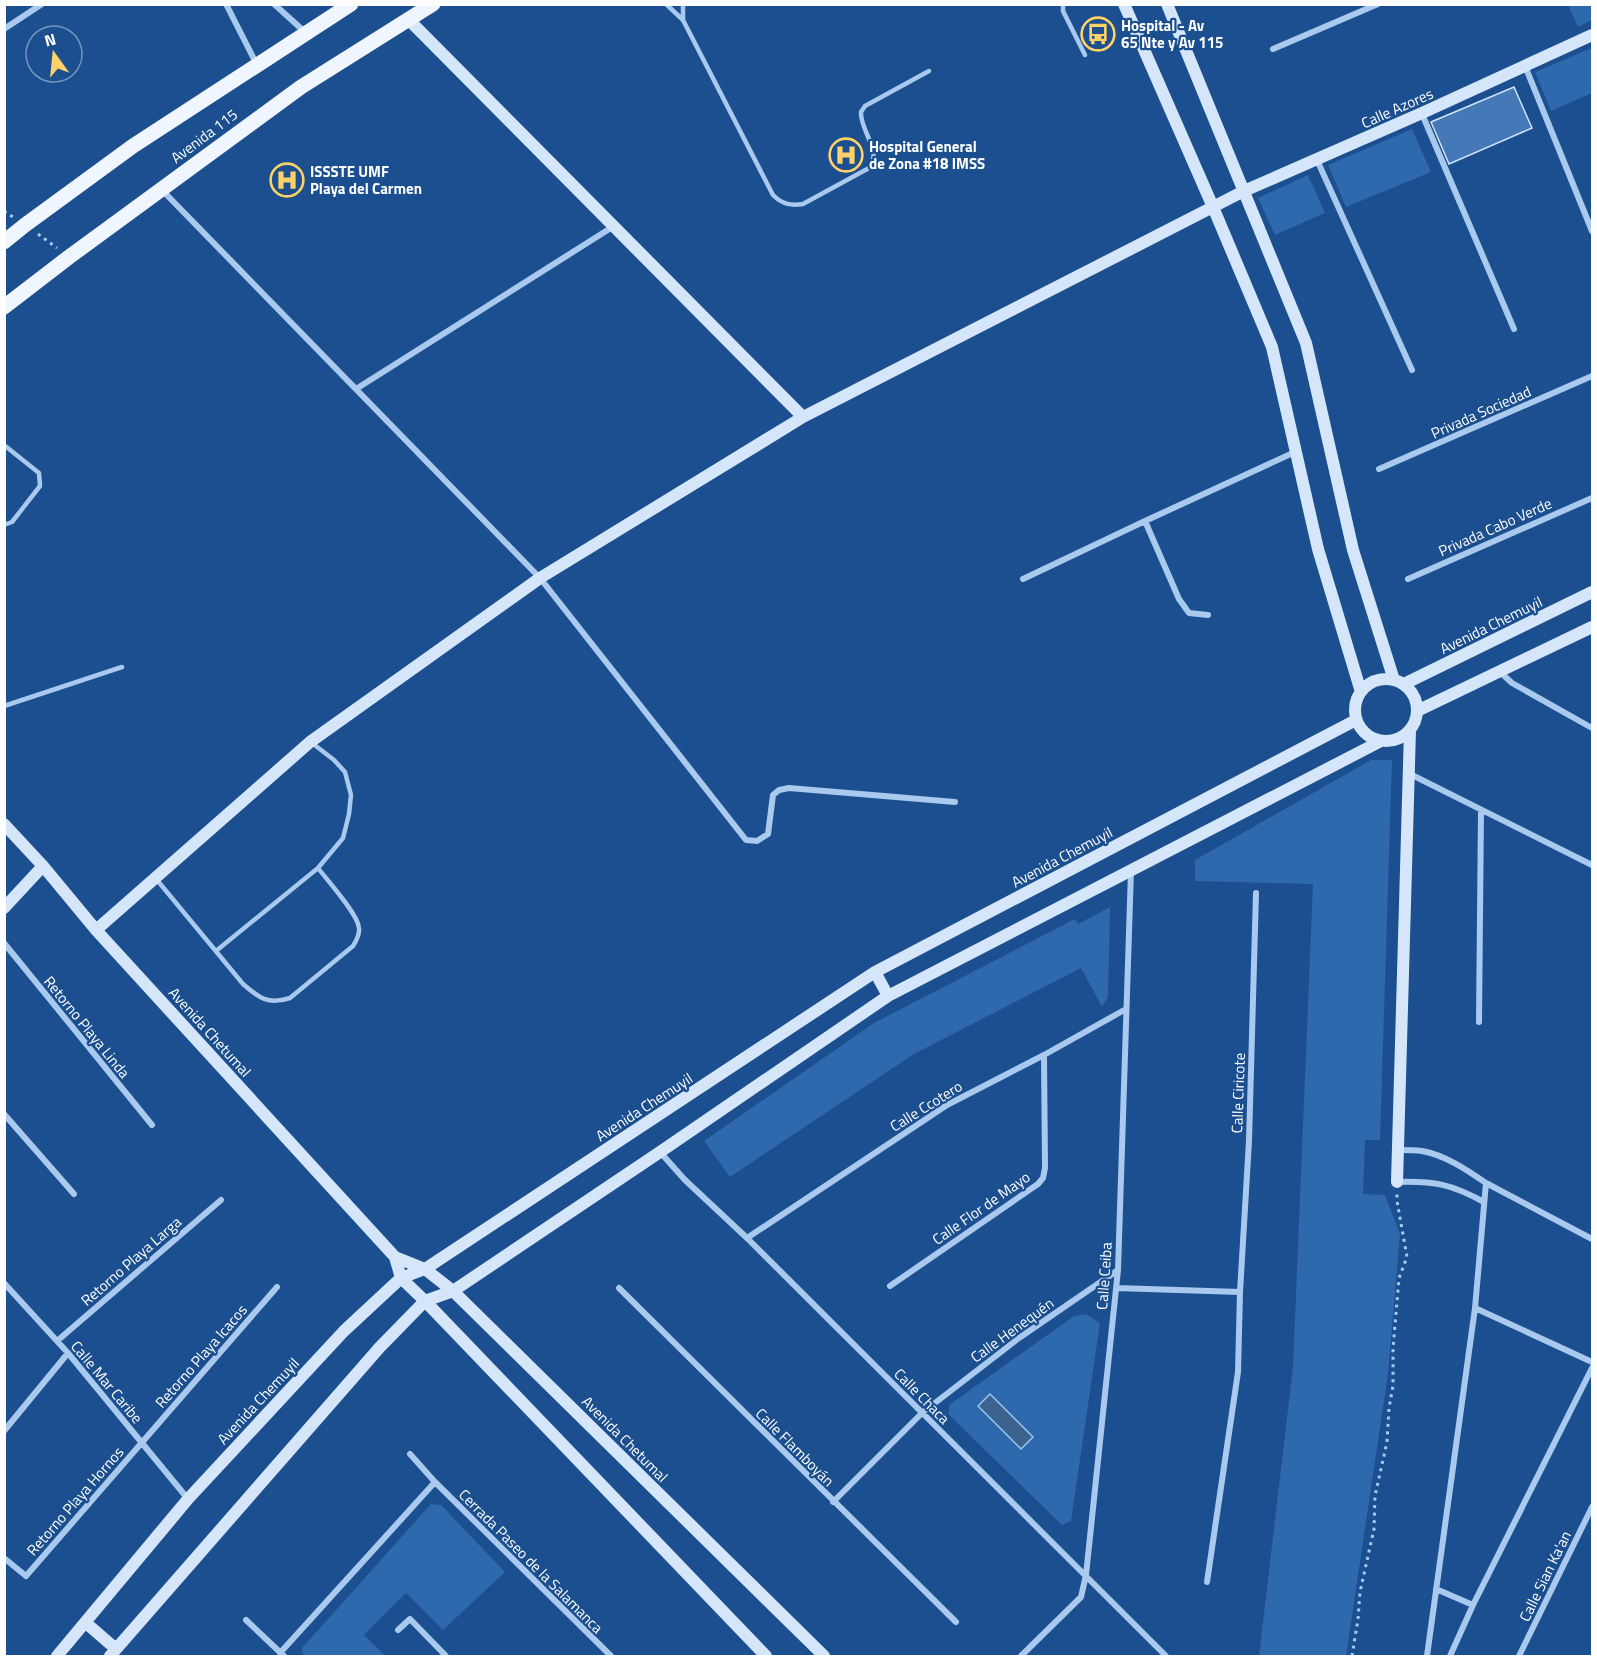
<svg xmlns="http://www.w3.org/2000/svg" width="1597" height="1661" font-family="'Titillium Web',sans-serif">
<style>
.green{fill:#2e69ad}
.water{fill:#3c6290;stroke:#9cc4f0;stroke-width:1.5}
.building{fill:#4478b7;stroke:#cfe3fa;stroke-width:1.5}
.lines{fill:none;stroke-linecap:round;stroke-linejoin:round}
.path{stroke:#a9c9ee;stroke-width:3;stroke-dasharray:3 4.5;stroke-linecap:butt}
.lane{stroke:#a9c9ee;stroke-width:4.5}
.street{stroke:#a9c9ee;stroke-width:6}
.secondary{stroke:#d6e6fa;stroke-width:12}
.primary{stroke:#f0f6ff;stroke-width:15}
.labels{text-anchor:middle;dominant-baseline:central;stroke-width:4.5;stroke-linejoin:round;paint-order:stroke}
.poi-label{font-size:15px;font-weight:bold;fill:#fff;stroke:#1b4f8f;text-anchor:start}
.street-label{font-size:15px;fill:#fff;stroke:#1b4f8f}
</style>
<rect width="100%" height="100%" fill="#1b4f8f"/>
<path class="green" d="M1568,5h24v15l-14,7z
M1592,48v45l-41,18 -16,-39z
M1412,129l19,43 -85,35 -18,-42z
M1308,175l17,38 -50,22 -17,-37z
M1371,760h21l-12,380h-15l-2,54 22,1 15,39 -12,140 -42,282h-87l34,-289 20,-483 -118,-3v-21z
M1110,907l-2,90 -6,10 -21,-39 -167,86 -184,123 -26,-36 170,-118 201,-104 3,5z
M1086,1314l14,9 -29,198 -9,4 -113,-110v-10l125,-89z
M431,1504l10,1 64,67 -62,58 -37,-37 -42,42 21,21h-82l-1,-8z"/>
<path class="water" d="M990,1394l43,43 -12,12 -43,-43z"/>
<path class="building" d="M1514,87l18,41 -83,36 -18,-42z"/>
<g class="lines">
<path class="path" d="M4,211l9,6
M38,234l19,14
M1352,1656l6,-37 2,-27 14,-63 1,-33 12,-54 2,-34 4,-22v-37l6,-71 8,-21 -10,-56v-8"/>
<path class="lane" d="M666,4l17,16v-16
M1063,4v7l22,44
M683,20l90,175c9,9 17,11 30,9l66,-36c14,-16 -9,-37 -8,-56l4,-6 64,-35
M4,445l35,28 1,13 -28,36 -8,3
M4,706l118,-39
M157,880l86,104c16,14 25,21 47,14l63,-52c3,-5 7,-11 6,-18 -1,-14 -32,-48 -41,-60
M216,951l102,-83 25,-30 6,-24 2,-19 -6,-23 -11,-12 -22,-17"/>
<path class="street" d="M226,4l31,61
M274,4l32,29
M4,29l38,-25
M1273,49l105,-45
M1525,66l67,165
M1422,114l92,215
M1317,160l95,210
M162,190l378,388 206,262 11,1 11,-7 5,-39 6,-5 10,-2 166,14
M356,389l258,-163
M1379,469l213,-93
M1145,521l34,78 10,14 19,2
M1023,579l122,-58 150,-69
M1408,579l184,-81
M1500,672l12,11 80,45
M1410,774l182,91
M4,943l148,182
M1479,1022l2,-212
M4,1114l70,80
M1398,1150c8,0 16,0 24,1 23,4 45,19 64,32
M660,1152l25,28 62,58 419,418
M1397,1182c38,-1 54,2 87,20
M747,1238l200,-133 97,-50 82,-46
M4,1283l64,70 120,146
M890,1286l148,-102 5,-6 2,-10 -1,-113
M619,1288l337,334
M1116,1288l124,4 9,-151 7,-248
M1475,1308l117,54
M57,1341l164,-141
M4,1431l64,-78
M410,1454l25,28 176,174
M833,1502l89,-89 97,-75 99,-68
M4,1558l22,18 251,-289
M1207,1582l31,-210 2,-80
M1436,1589l37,16
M246,1620l38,36
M398,1630l12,-11 36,37
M280,1653l155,-171
M1021,1656l60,-59 5,-22 32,-305 13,-399
M1427,1656l48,-348 11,-125 106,56
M1450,1656l23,-51 119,-237
M1519,1656l73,-149"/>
<path class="secondary" d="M1124,4l89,203 59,140 46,202 43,143
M1167,4l139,339 47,207 41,130
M408,19l395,398
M1355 710a31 31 0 1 1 62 0a31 31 0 1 1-62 0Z
M1404,684l188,-92
M1417,711l175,-84
M4,824l39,42 53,64 299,327 30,12 28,22 371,365
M4,908l39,-42
M96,930l214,-188 230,-164 263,-161 441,-226 178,-78 170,-78
M875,972l13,24
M1397,1182l13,-452
M395,1257l6,21 24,23 341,355
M86,1623l30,26
M57,1656l131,-157 156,-168 57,-53 24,-9 450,-297 481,-252
M110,1656l270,-309 45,-46 28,-10 207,-139 228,-156 493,-255"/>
<path class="primary" d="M4,242l21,-17 108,-79 218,-142
M4,307l65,-50 232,-170 132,-83"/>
</g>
<defs>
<g id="bus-ring" transform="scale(1.725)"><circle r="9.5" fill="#1b4f8f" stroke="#ffd166" stroke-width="1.5"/><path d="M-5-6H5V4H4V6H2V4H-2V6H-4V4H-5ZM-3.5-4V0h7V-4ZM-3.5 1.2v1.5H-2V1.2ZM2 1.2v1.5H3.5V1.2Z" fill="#ffd166"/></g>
<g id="hospital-ring" transform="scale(1.725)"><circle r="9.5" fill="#1b4f8f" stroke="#ffd166" stroke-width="1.5"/><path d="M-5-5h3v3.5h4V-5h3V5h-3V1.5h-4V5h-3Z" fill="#ffd166"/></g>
</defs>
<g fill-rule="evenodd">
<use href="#bus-ring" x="1098" y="34"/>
<use href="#hospital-ring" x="846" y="155"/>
<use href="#hospital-ring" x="287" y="180"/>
</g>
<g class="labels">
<g class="poi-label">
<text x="1121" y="25">Hospital - Av<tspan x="1121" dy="17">65 Nte y Av 115</tspan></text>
<text x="869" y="146">Hospital General<tspan x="869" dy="17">de Zona #18 IMSS</tspan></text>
<text x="310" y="171">ISSSTE UMF<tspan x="310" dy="17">Playa del Carmen</tspan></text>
</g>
<g class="street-label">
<text transform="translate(1397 108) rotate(-24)">Calle Azores</text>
<text transform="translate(204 136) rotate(-37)">Avenida 115</text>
<text transform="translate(1481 412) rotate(-24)">Privada Sociedad</text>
<text transform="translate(1495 527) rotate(-24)">Privada Cabo Verde</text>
<text transform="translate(1491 625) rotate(-26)">Avenida Chemuyil</text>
<text transform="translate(1062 857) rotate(-28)">Avenida Chemuyil</text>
<text transform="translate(87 1027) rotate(51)">Retorno Playa Linda</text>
<text transform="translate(210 1032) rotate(48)">Avenida Chetumal</text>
<text transform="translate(1238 1093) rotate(-88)">Calle Ciricote</text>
<text transform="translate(926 1106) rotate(-32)">Calle Ccotero</text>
<text transform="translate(644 1107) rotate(-33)">Avenida Chemuyil</text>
<text transform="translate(981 1208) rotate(-35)">Calle Flor de Mayo</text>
<text transform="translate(131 1261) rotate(-41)">Retorno Playa Larga</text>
<text transform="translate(1104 1276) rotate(-86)">Calle Ceiba</text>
<text transform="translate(1012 1330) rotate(-36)">Calle Henequén</text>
<text transform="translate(201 1356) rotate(-49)">Retorno Playa Icacos</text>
<text transform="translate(107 1382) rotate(50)">Calle Mar Caribe</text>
<text transform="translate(922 1396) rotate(45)">Calle Chaca</text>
<text transform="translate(258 1401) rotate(-47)">Avenida Chemuyil</text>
<text transform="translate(625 1439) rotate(45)">Avenida Chetumal</text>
<text transform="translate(795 1447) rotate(45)">Calle Flamboyán</text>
<text transform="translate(75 1501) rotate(-49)">Retorno Playa Hornos</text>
<text transform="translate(531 1561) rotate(45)">Cerrada Paseo de la Salamanca</text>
<text transform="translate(1545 1576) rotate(-64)">Calle Sian Ka'an</text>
</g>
</g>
<rect width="1597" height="1661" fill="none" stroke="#ffffff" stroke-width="12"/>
<g transform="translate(54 54) rotate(345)"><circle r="28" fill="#1b4f8f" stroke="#7695bc" stroke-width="1.5"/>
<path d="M0-4.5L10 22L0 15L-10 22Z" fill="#ffd166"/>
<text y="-9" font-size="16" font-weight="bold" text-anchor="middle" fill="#ffffff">N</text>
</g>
</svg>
